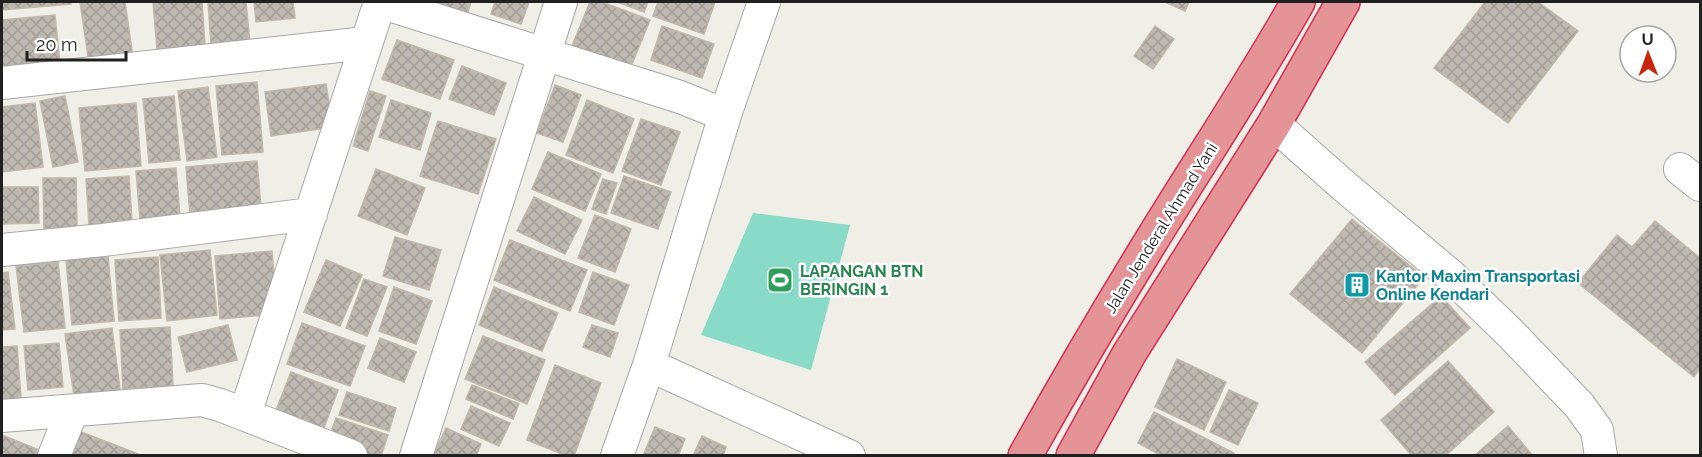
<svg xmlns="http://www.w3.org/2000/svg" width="1702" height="457" font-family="Raleway,sans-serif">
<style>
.pitch{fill:#89dbc8}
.building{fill:url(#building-cross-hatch);stroke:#c2b8aa;stroke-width:1.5}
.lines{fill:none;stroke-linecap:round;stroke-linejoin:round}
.street-casing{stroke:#a7a7a7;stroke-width:34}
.highway-casing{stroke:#d42f50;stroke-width:36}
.street{stroke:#fff;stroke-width:32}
.highway{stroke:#e49397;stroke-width:33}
.labels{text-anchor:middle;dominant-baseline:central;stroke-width:5;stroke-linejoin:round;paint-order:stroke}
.street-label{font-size:16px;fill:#202020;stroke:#fff}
.leisure-label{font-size:16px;font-weight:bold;fill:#27864d;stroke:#fff;text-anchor:start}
.culture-label{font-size:16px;font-weight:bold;fill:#0d838f;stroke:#fff;text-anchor:start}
</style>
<defs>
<pattern id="building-cross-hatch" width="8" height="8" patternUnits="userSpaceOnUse" patternTransform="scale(1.5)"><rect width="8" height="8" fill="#bdb8b0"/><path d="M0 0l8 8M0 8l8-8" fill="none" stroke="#a29e97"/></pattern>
</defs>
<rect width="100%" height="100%" fill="#f0efe7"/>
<path class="pitch" d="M753,213l97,12 -39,145 -110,-35z"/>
<path class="building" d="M2,2h68l1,2 -69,6z
M80,2h45l8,55 -44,6z
M153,2h49l3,43 -48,4z
M208,2h38l4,41 -39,3z
M254,2h39l2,16 -39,4z
M423,2h48l-4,13z
M495,2h34l-8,22 -30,-10z
M590,2h12l48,18 -20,49 -58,-23z
M617,2h31l-4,10z
M658,2h57l-11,32 -51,-18z
M1165,2h24l-4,9z
M1485,2h53l40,29 -70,92 -74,-55z
M55,15l5,49 -58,6v-50z
M662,26l52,18 -12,34 -51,-18z
M1155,26l19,13 -21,30 -19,-13z
M397,40l57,20 -14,39 -58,-20z
M462,66l44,17 -12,32 -45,-16z
M257,82l6,70 -41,3 -6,-69z
M326,84l7,43 -62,9 -6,-44z
M555,85l26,10 -18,47 -26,-9z
M208,87l9,70 -30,4 -9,-70z
M370,91l16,5 -18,55 -15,-5z
M65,96l13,66 -25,5 -13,-66z
M174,96l6,64 -31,3 -6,-64z
M391,100l40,13 -11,37 -41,-13z
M587,100l47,19 -21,54 -47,-18z
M35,103l8,64 -41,5v-65z
M136,103l5,63 -56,5 -6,-63z
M641,119l39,13 -19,53 -39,-14z
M438,121l58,18 -18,55 -58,-18z
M548,152l53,22 -16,37 -53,-22z
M257,161l4,46 -71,7 -4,-47z
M176,168l5,61 -40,3 -5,-61z
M376,169l49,19 -18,47 -49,-19z
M129,176l3,46 -43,3 -3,-46z
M624,176l47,16 -13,37 -47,-16z
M43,178h33l1,50 -33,1z
M603,179l14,4 -11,31 -14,-5z
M2,187h36l1,36 -37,1z
M534,197l48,23 -17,34 -48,-23z
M595,215l36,14 -16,43 -37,-14z
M1352,219l72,58 -62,76 -72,-59z
M1655,221l45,37v110l-6,9 -116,-94 39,-48 15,12z
M395,237l46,13 -12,40 -46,-14z
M510,240l77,30 -17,41 -76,-31z
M210,250l7,65 -50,6 -7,-66z
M272,251l5,63 -57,5 -5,-63z
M108,256l6,65 -42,4 -6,-65z
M158,257l3,61 -42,3 -4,-61z
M326,260l36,15 -22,51 -36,-14z
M58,262l7,66 -41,4 -8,-66z
M8,272l7,57 -13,1v-57z
M593,272l36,13 -15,40 -35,-13z
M364,279l23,8 -20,49 -21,-8z
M394,287l38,14 -16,43 -37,-13z
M494,287l64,26 -16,38 -63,-26z
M1441,296l29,32 -75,67 -30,-33z
M302,323l63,23 -15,40 -63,-22z
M228,325l9,35 -50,12 -9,-35z
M592,325l26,8 -8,24 -27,-10z
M170,327l3,59 -50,3 -3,-59z
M112,328l8,61 -46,7 -9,-62z
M483,336l62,24 -18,44 -62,-25z
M380,338l36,14 -12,30 -36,-14z
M59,343l4,44 -35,3 -4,-44z
M17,346l4,52 -19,2v-53z
M1177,359l49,23 -22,48 -49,-23z
M1448,361l46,51 -49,44h-33l-31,-36z
M555,365l46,18 -27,73h-7l-40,-16z
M291,372l47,18 -17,46 -48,-18z
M472,385l47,19 -6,15 -47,-20z
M1229,390l29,13 -20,42 -28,-13z
M347,392l49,16 -7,23 -50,-16z
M471,406l39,17 -11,23 -38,-17z
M1154,412l80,41 -1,3h-71l-24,-13z
M336,418l52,17 -7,21h-9l-44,-15z
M1508,426l25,30h-59z
M655,427l30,12 -7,17h-35z
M446,428l35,16 -5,12h-43z
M79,431l64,25h-73z
M2,435l42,17 -1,4h-41z
M702,436l24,11 -3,9h-30z"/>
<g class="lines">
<g class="street-casing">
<path id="street" d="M2,83l364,-40
M1274,124l70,62 106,89 61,59 68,71 18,25 4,26
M1680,169l20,16
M2,250l101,-10 208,-26
M649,365l200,91
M245,414l135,-412 300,95 45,18
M2,416l200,-16 18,5 131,51
M54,456l18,-45
M416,456l145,-454
M617,456l32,-91 76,-250 39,-113"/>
</g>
<g class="highway-casing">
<path id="highway" d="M1025,456c39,-70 79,-138 120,-205 51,-84 105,-164 153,-249
M1073,456l56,-102 145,-230 69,-122"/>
</g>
<use href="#street" class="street"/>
<use href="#highway" class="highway"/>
</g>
<defs>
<g id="stadium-square" transform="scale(1.35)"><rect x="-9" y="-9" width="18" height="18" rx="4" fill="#2e9e5b" stroke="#fff"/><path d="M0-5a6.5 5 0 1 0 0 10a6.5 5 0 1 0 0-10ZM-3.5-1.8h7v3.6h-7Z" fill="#fff"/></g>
<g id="building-square" transform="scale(1.35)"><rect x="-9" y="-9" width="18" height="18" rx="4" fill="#0f9aa8" stroke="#fff"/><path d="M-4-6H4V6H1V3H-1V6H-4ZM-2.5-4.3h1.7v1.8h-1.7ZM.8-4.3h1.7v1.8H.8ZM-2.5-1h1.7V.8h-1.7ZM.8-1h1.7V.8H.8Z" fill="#fff"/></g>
</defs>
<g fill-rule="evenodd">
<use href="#stadium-square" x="780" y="280"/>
<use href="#building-square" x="1357" y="285"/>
</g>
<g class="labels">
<g class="street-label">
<text transform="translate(1161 228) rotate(-58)">Jalan Jenderal Ahmad Yani</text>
</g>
<g class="leisure-label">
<text x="800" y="271">LAPANGAN BTN<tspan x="800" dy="18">BERINGIN 1</tspan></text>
</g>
<g class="culture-label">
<text x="1376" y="276">Kantor Maxim Transportasi<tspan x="1376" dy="18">Online Kendari</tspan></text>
</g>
</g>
<rect width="1702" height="457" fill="none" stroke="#202020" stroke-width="6"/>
<g transform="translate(1648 54) rotate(359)"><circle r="28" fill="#ffffff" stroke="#a6a6a6" stroke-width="1.5"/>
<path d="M0-4.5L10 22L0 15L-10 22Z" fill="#c82509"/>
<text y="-9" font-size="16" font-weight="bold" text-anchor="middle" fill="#202020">U</text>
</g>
<path d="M27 51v9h99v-9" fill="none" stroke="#202020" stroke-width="3"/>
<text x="36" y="51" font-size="18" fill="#202020" stroke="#ffffff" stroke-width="4.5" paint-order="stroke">20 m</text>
</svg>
